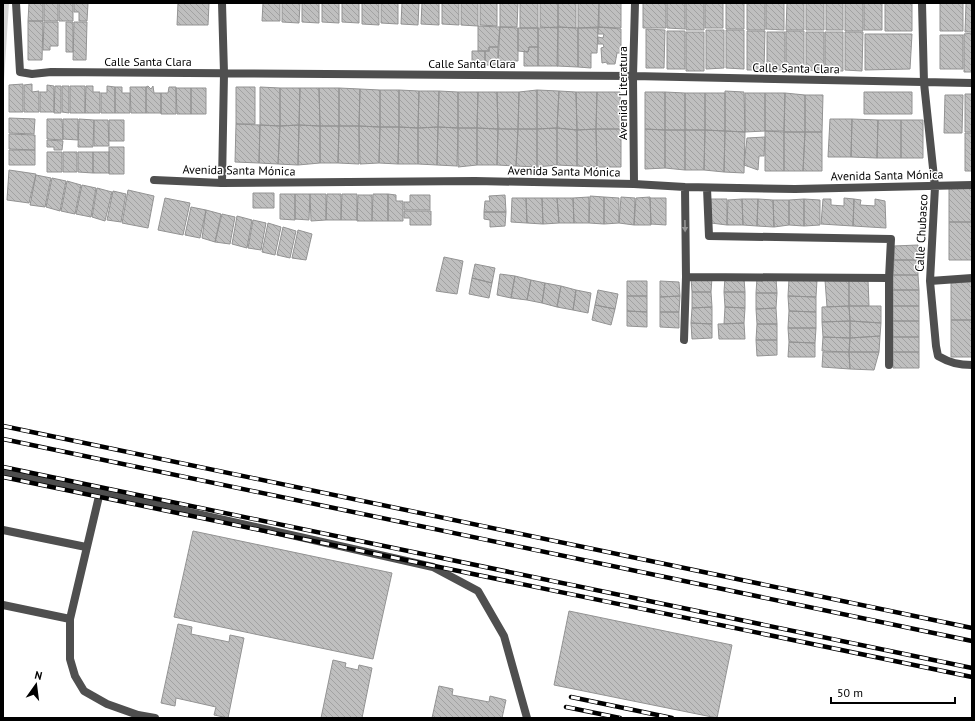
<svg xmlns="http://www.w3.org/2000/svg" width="975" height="721" font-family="'PT Sans',sans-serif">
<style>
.green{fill:#d6d6d6}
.building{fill:url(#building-back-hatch);stroke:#939393}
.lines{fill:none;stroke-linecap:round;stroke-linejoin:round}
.service{stroke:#4f4f4f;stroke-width:8}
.minor{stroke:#4f4f4f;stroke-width:8}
.rail-casing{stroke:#000;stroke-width:4.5}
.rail{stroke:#fff;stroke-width:3;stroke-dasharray:9;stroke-linecap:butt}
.oneway{fill:#959595}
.labels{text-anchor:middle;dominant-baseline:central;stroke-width:3;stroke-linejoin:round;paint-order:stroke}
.street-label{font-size:12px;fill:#000;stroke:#fff}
</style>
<defs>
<pattern id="building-back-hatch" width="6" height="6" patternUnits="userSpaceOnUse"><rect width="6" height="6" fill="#bfbfbf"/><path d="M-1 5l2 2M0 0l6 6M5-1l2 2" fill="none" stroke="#a2a2a2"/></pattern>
</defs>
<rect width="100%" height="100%" fill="#fff"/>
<path class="green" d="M3,3h6l-6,93z"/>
<path class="building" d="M29,3h14v18h-15z
M44,3h14v18h-14z
M59,3h14v18h-14z
M74,3h14l-1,18h-8v-9h-5z
M178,3h31l-1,22h-31z
M263,3h17v18h-18z
M282,3h18l-1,20 -17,-1z
M302,3h17v20l-17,-1z
M322,3h17v20l-17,-1z
M342,3h17v20l-17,-1z
M362,3h17v22l-17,-1z
M381,3h17v21l-17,-1z
M402,3h17l-1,22 -17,-1z
M422,3h17v22l-18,-1z
M442,3h17v22l-17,-1z
M461,3h17v23l-17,-1z
M480,3h17v23l-17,-1z
M500,3h18l-1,24h-17z
M520,3h18v25h-18z
M540,3h18v25l-18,-1z
M558,3h18v25l-18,-1z
M578,3h21v25h-21z
M599,3h22v25l-23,-1z
M643,3h23v25h-23z
M667,3h18v26l-18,-1z
M686,3h18v27h-18z
M705,3h18v25h-18z
M726,3h18v26h-18z
M747,3h18v27h-18z
M766,3h18v27l-18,-1z
M787,3h17v27h-18z
M806,3h18v27h-18z
M826,3h17v27h-17z
M845,3h18v28h-18z
M864,3h18v27h-18z
M885,3h27v28h-27z
M940,3h23v28h-23z
M966,3h6v29h-7z
M28,21h15l-1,39h-14z
M44,22h14v24h-8v4h-7z
M66,22h7v30h-7z
M74,22h13l-1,38h-13z
M478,26l22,1 -2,20h-9v4h-11z
M500,27l18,1v33h-20z
M558,27v39h-20v-38z
M558,27l20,1v39l-21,-1z
M598,27l-1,26h-6v15l-13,-1v-39z
M598,27l23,2v24h-4l-2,11h-8v-2l-5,1 -1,-15 3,-1 -1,-3h-5v-7l5,1 1,-4h-6z
M518,28h20v19h-9l-1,5 -10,-1z
M646,29l19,1 -1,38h-18z
M706,30h18v38l-18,1z
M726,30h18v39l-18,-1z
M667,31h18v38h-18z
M747,31h18l-1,39h-17z
M786,31h18v39h-18z
M686,32h18v39h-18z
M767,32h18v38h-18z
M806,32h18v39l-18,-1z
M825,32h18v39h-18z
M845,32h18l-1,39 -17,-1z
M972,33v39h-8v-38z
M865,34h47l-2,35 -45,1z
M940,35h23v34h-23z
M489,47h9v18h-13v-14h4z
M529,47h9v19h-14v-15l4,1z
M472,51h13v14l-13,-1z
M23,84v28h-14v-27z
M32,84v8l7,-1v21h-15v-27z
M47,85l7,1v26h-14v-20h7z
M55,86h6v27h-7z
M62,86h7v27l-7,-1z
M70,86h15v27h-15z
M86,86h7v6h7v21h-15z
M107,86l8,1v26h-14v-20h6z
M148,86l3,3 2,-3 1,7h7v20h-15v-26z
M115,87h7v6h8v20h-15z
M130,87h16v26h-15z
M169,87h7v27h-15v-21h7z
M236,87h19v37h-19z
M260,87l20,1v38l-20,-1z
M176,88h15v26h-14z
M191,88h15v26h-15z
M280,88h20l-1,37 -19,1z
M300,88h19l1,38 -21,-1z
M319,88h20v38h-19z
M339,88l21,1 -1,37h-20z
M360,89l20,1v37l-21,-1z
M380,90h19v37h-19z
M399,90l20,1 -1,37 -19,-1z
M537,90v39h-19l1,-37z
M537,90l22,1 -2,37 -20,1z
M419,91h20l-1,36 -20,1z
M439,91l19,1v36l-20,-1z
M559,91l17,1 1,38 -20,-2z
M725,91l19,1 1,40 -20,-1z
M458,92h20l-1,36h-19z
M478,92h19l1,37 -21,-1z
M497,92h22l-1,37h-20z
M576,92h21l-1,37 -19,1z
M597,92h23l1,37h-25z
M645,92h20v38l-20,-1z
M665,92l20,1v37h-20z
M864,92h48v22h-48z
M685,93h20v37h-20z
M705,93h20v38l-20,-1z
M745,93h20v38l-20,1z
M765,93h20l-1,38h-19z
M785,93l20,2v37h-21z
M965,94h7v38h-7z
M805,95h18l-1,37h-17z
M945,95h18l-1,38h-18z
M9,118l26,1 -1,15 -25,-1z
M47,119h15l1,21 -16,-1z
M63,119h15v21l-15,-1z
M79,119l15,1 -1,27h-15z
M830,119h22l-1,38h-23z
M852,119l26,1 -1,38 -26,-1z
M94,120h14l1,26h-15z
M109,120h15v21h-15z
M878,120h23v38h-24z
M901,120h22v38h-22z
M236,124l24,1 -1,38 -24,-1z
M260,125l20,1 -2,38 -19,-1z
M299,125l-1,40 -20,-1 2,-38z
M299,125l21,1v37l-22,2z
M320,126h19l-1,37h-18z
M339,126h20v38l-21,-1z
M359,126l21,1 -1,36 -19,1z
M380,127h19l-1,37 -19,-1z
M399,127l19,1v36h-20z
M438,127l-1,38 -19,-1v-36z
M438,127l20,1 -1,38 -20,-1z
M458,128h19v37l-19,2z
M477,128l21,1 -1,36h-20z
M557,128v37l-20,2v-38z
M557,128l20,2v36l-20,-1z
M498,129h20l-2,37 -19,-1z
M518,129h19v38l-21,-1z
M596,129l1,38 -20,-1v-36z
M596,129h25v38h-24z
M645,129l20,1v38l-20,1z
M665,130h20v40l-20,-2z
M685,130h20l-1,40h-19z
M705,130l20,1 -1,41 -20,-2z
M725,131l20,1 -1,41 -20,-1z
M765,131l19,1v39h-19z
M784,132h21l-2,39h-19z
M805,132h17v39h-19z
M965,133h7v38h-7z
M9,134l26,1v15l-26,-1z
M765,137l-1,19h-5l-1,14 -14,-5 3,-27z
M47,140l16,1 -1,9h-8v-3h-7z
M109,147h15v27h-15z
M9,150h26v15h-26z
M47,152h15v20h-15z
M63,152h14v20h-14z
M78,152h15v21l-15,-1z
M93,152h16v21h-16z
M9,170l27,4 -7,29 -22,-3z
M36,175l15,3 -6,29 -15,-2z
M52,178l14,3 -6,30 -14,-4z
M67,181l14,4 -6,29 -14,-3z
M82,185l14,3 -5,29 -15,-3z
M949,185h23v37h-23z
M97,188l15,4 -7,29 -13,-4z
M128,190l26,6 -6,32 -26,-5z
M113,191l13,3 -5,28 -14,-2z
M253,193h21v15h-21z
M280,194h15v26l-15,-1z
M295,194h15l-1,26 -14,-1z
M310,194h16v26l-15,1z
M327,194h14v26h-15z
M342,194h15v26h-16z
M373,194h15v27h-16z
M388,194l8,1v6h7v20h-15z
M358,195h14v26h-15z
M410,195h20v15h-26v-8h6z
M505,195l1,17h-22l1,-11h5l-1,-5z
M590,196l14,1v27l-15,-1z
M589,197v26h-15l-1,-25z
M604,197l15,1v25l-15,1z
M621,197l14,1 -1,27 -15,-2z
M650,197l1,28h-17l2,-27z
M165,198l25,5 -7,32 -25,-5z
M512,198h14l1,25 -16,-1z
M526,198h16l1,26 -16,-1z
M542,198h15l2,25 -16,1z
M557,198h16l1,25h-15z
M650,198h16v27l-15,-1z
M844,198l10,1 -1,27 -32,-2 2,-25h8v6l13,1z
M711,199h16v26l-16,-2z
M742,199l1,26h-16l1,-25z
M742,199h16l-1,27 -14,-1z
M758,199l15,1 1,27 -17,-1z
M804,199v27l-15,-1v-25z
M804,199l16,1v25l-16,1z
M854,199l7,1 -1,5 15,1v-7l10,2 1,27 -33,-2z
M773,200h16v25l-15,2z
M191,207l15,3 -6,28 -15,-3z
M206,210l15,4 -6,28 -13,-4z
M404,211h27v14h-21v-7h-6z
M484,212h22l-1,14 -15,1v-7l-6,-1z
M222,214l13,3 -5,27 -15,-2z
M237,216l15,4 -5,28 -15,-4z
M253,220l13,3 -5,27 -13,-2z
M949,222h23v38h-23z
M268,223l13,4 -6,28 -13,-3z
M283,227l13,4 -6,27 -13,-3z
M298,230l14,4 -6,26 -14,-2z
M918,245v15h-24v-14z
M444,257l19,4 -6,33 -21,-3z
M894,260h24v15h-25z
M475,264l20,4 -3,15 -20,-5z
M500,274l15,2 -4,22 -14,-3z
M893,275h25l1,15h-26z
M515,276l16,4 -4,20 -16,-2z
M691,277h21l-1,15h-19z
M725,277l19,1 1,14h-21z
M472,278l20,5 -3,15 -20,-4z
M757,278h19l1,15h-21z
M789,279l28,1 -1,17 -28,-1z
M531,280l14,3 -3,20 -15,-3z
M825,280h24v26l-22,1z
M849,280h19l1,26h-20z
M627,281h20v15h-20z
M660,281l19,1 1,14 -20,1z
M972,282v38h-21v-37z
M545,283l16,3 -4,21 -15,-4z
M561,286l15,4 -3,20 -16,-3z
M576,290l15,3 -3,20 -15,-3z
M598,290l20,4 -3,15 -20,-4z
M893,290h26v16h-26z
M692,292h19l1,15 -20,1z
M724,292h21v16l-20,-1z
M756,293h21l-1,15 -20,1z
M627,296h20v16l-20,-1z
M680,296l-1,16h-19v-15z
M788,296l28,1v15l-27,-1z
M595,305l20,4 -4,16 -19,-5z
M849,306h32v17l-31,-2z
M849,306l1,15 -28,1v-15z
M893,306h26v15h-26z
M712,307v17l-21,-1 1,-15z
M725,307l20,1 -1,15 -20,1z
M776,308l1,16h-20l-1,-15z
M627,311l20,1v15l-20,-1z
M789,311l27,1v16h-28z
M660,312h19v16l-19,-1z
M951,320h21v37h-21z
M850,321l31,2 -1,13 -30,2z
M850,321v17l-27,-1 -1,-15z
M893,321h26v16h-26z
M691,323l21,1v14l-20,1z
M744,323l1,16h-26l-1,-15z
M757,324h20v16h-21z
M788,328h28l-1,15 -26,-1z
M880,336l-1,16h-30l1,-14z
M823,337l27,1 -1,14 -27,-1z
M893,337h26v15h-26z
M756,340h21v15l-20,1z
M789,342l26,1v14h-27z
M823,352h26l1,17 -28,-2z
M849,352h30l-5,18 -24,-1z
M893,352h26v16h-26z
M193,531l199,42 -19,86 -199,-42z
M569,611l163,34 -15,73 -163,-33z
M178,624l14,3 -1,7 38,8 1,-7 14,3 -16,80 -14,-3 2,-8 -40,-9 -1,8 -14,-3z
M333,660l13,3 -1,4 13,3 1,-5 13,3 -10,50h-41z
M439,686l14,3 -1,6 37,7 1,-6 16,4 -4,18h-70z"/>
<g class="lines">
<path class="service" d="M154,180l68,3
M3,472l97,20 333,75 45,24 26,45 23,82
M3,530l83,17
M3,605l67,14 30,-127
M70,619v40l5,17 9,15 23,13 31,11 17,3"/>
<path class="minor" d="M16,3l4,69 12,2 19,-2 582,4 339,7
M222,3l2,70 -2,110 253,-2 159,3 51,3 110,2 177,-4
M922,3l2,80 11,104 -5,94 6,65 2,10c12,7 21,9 34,9
M634,184l-1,-108 2,-73
M707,188l2,48 182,3 -2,39v87
M686,277l203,1
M930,281l42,-3
M684,340l2,-63 -1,-90"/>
<g class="rail-casing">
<path id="rail" d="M3,426l969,202
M3,439l969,202
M3,467l969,201
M3,477l969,200
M571,697l101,21
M566,707l54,11"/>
</g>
<use href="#rail" class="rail"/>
</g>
<defs><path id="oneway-solid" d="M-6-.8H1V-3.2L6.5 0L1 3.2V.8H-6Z"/></defs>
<use class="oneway" href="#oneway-solid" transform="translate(685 226) rotate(89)"/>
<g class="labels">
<g class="street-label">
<text x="148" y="61">Calle Santa Clara</text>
<text x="472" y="63">Calle Santa Clara</text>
<text transform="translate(796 68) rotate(1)">Calle Santa Clara</text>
<text transform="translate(622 93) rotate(-90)">Avenida Literatura</text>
<text transform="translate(239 170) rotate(1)">Avenida Santa Mónica</text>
<text transform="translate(564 171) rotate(1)">Avenida Santa Mónica</text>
<text transform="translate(887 175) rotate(-1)">Avenida Santa Mónica</text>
<text transform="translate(921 233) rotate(-87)">Calle Chubasco</text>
</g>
</g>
<rect width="975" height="721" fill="none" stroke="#000000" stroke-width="8"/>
<g transform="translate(36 685) rotate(14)" stroke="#ffffff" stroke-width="3" paint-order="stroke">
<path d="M0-3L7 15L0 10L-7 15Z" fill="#000000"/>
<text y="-6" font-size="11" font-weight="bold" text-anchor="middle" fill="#000000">N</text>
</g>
<path d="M831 697v6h124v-6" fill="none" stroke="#000000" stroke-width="2"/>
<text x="837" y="697" font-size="12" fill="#000000" stroke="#ffffff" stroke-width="3" paint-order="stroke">50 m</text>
</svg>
